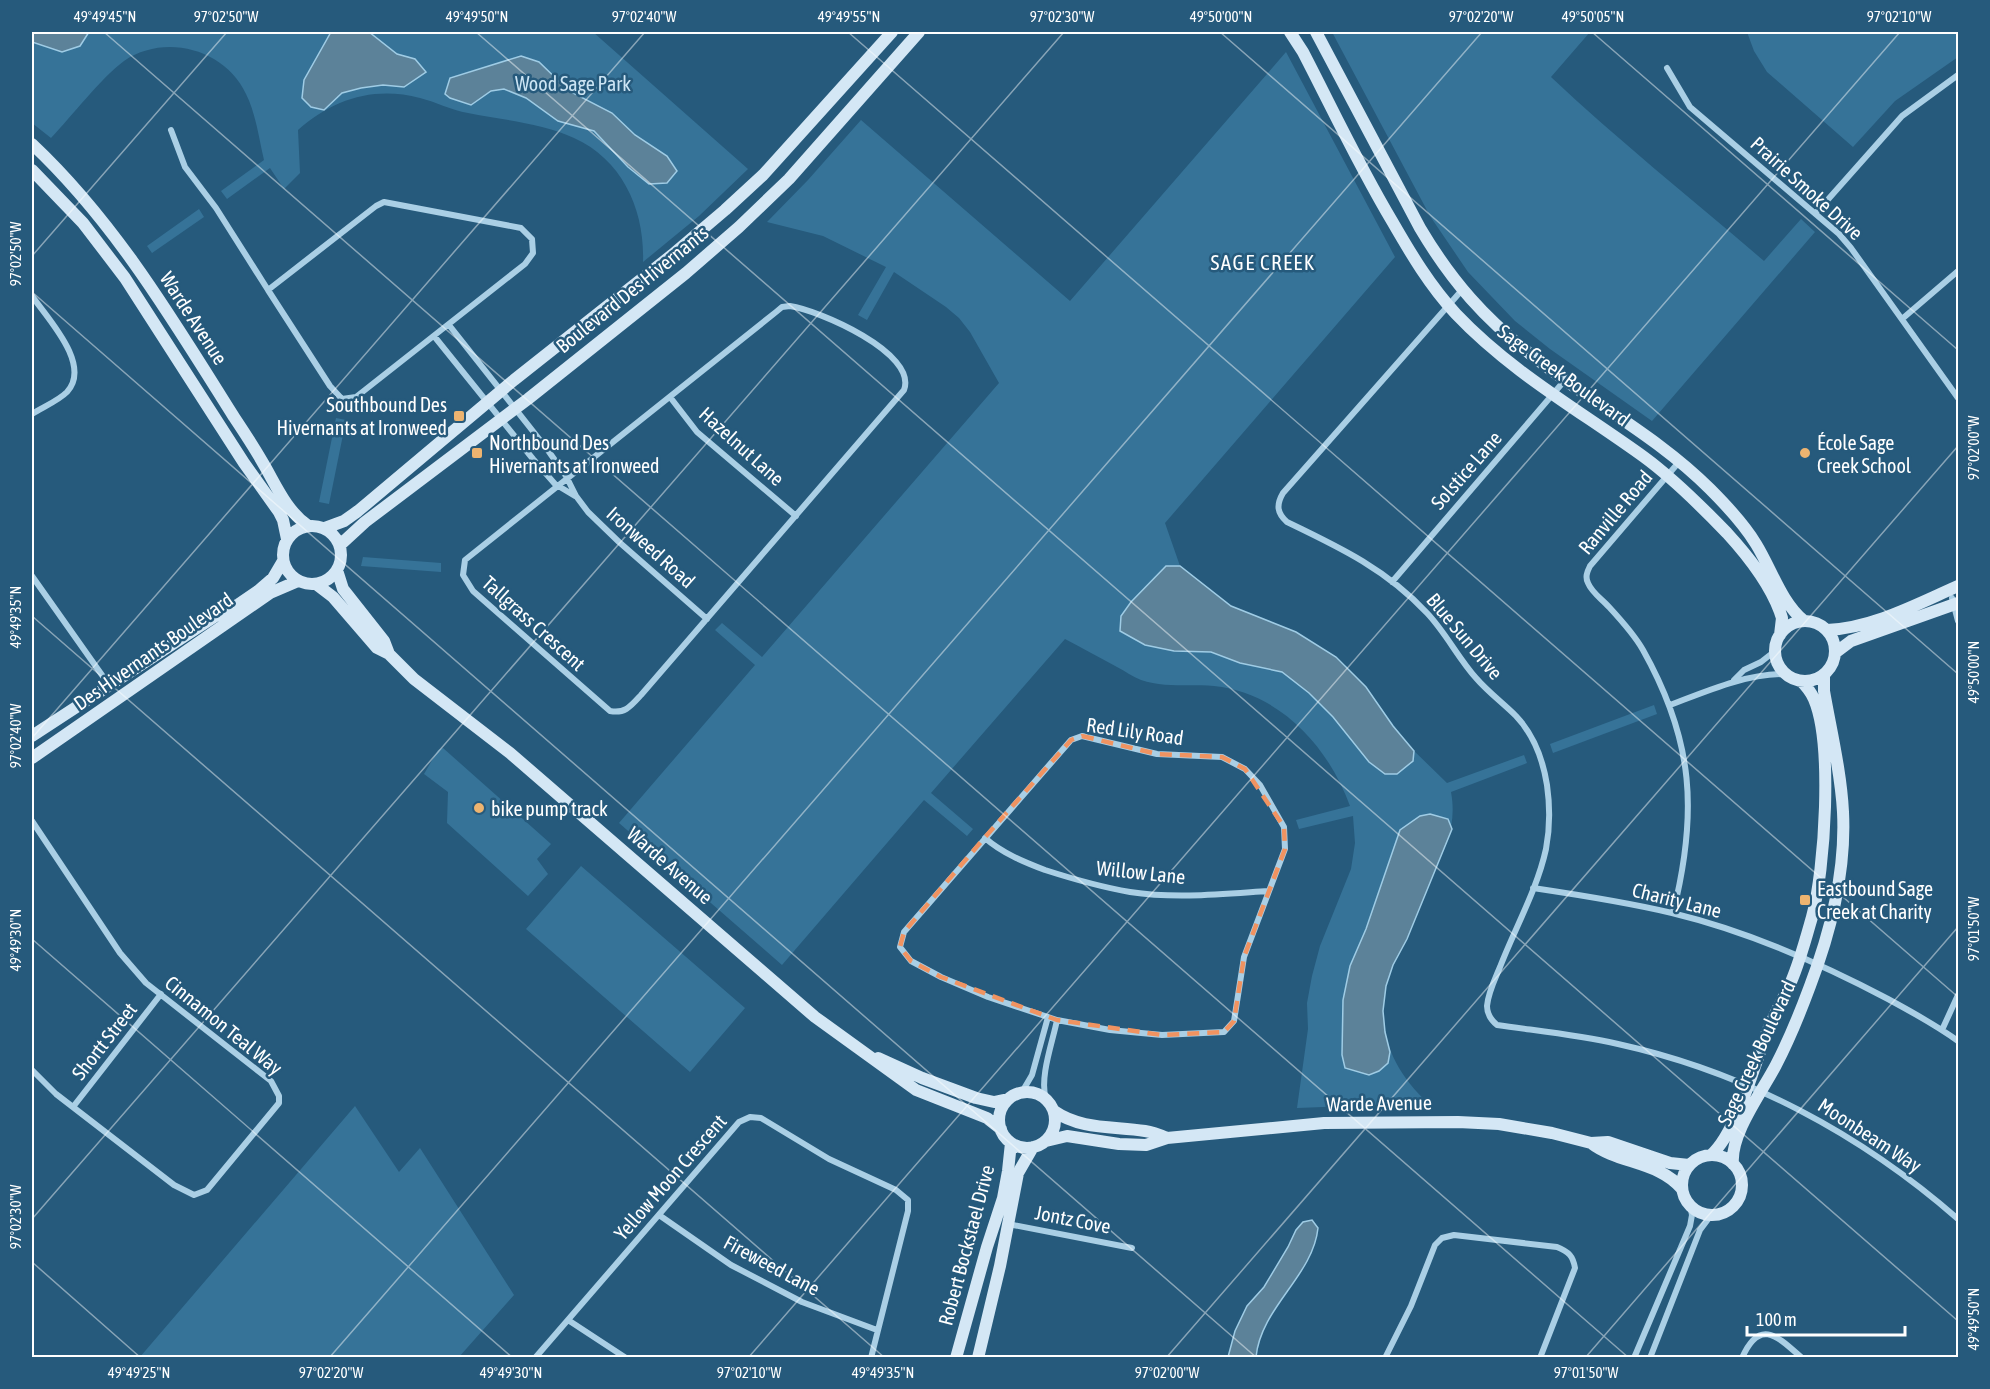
<svg xmlns="http://www.w3.org/2000/svg" width="1990" height="1389" font-family="'Asap Condensed',sans-serif">
<style>
.green{fill:#367398}
.water{fill:#5c8299;stroke:#9fcce5;stroke-width:1.5}
.lines{fill:none;stroke-linecap:round;stroke-linejoin:round}
.street{stroke:#aacfe5;stroke-width:6}
.secondary{stroke:#d4e7f5;stroke-width:12}
.marked{fill:none;stroke:#f09361;stroke-width:4.5;stroke-dasharray:12 8;stroke-linejoin:round}
.ticks{fill:none;stroke:#fff;stroke-width:1.5;stroke-opacity:0.45}
.poi-dot{fill:#edb470;stroke:#265a7c;stroke-width:2}
.labels{text-anchor:middle;dominant-baseline:central;stroke-width:5;stroke-linejoin:round;paint-order:stroke}
.park-label{font-size:20px;fill:#cde5f4;stroke:#265a7c}
.street-label{font-size:20px;fill:#fff;stroke:#265a7c}
.poi-label{font-size:20px;fill:#fff;stroke:#265a7c;text-anchor:start}
.neighbourhood-label{font-size:21px;letter-spacing:1.5px;fill:#fff;stroke:#265a7c}
.neatline{fill:none;stroke:#fff;stroke-width:2}
.ticks-label{font-size:15px;text-anchor:middle;fill:#fff}
</style>
<rect width="100%" height="100%" fill="#265a7c"/>
<path class="green" d="M32,32h561l155,137 -49,47 -56,46c2,-51 -20,-102 -69,-124 -32,-15 -72,-18 -106,-25 -17,-3 -32,-11 -48,-15 -46,-12 -87,1 -122,32l2,43 -16,16 -14,-21 -43,31 -6,-8 43,-31c-5,-21 -8,-46 -18,-66 -21,-45 -81,-61 -122,-33 -23,17 -52,55 -73,77l-19,-15z
M1332,32h258l-39,45c68,64 142,123 213,184l37,-42 14,13 -163,189 -102,-72 -35,-28 -47,-49 -38,-56z
M1747,32h211v25l-63,44 -42,46 -86,-75 -13,-21z
M1286,52l109,205 -230,266 15,43 51,40 65,26 40,25 30,30 42,58 39,38 77,-28 3,8 -76,29c6,33 -5,53 -18,83 -9,21 -17,42 -26,63 -6,14 -15,27 -19,42 -15,47 5,91 40,123l-131,5 11,-79 -1,-26 5,-27 8,-30 31,-77 4,-26 -2,-27 -54,13 -3,-9 54,-14c-22,-60 -70,-113 -136,-120 -24,-2 -50,2 -73,-6 -8,-3 -16,-9 -24,-13 -18,-10 -35,-19 -52,-28l-134,154 42,36 -6,7 -43,-36 -142,165 -163,-142 136,-158 -40,-35 7,-7 40,34 237,-274 -29,-51 -11,-14 -13,-11 -52,-35 -27,48 -9,-5 28,-48 -63,-31 -56,-14 41,-42 53,-60 209,181z
M199,209l5,8 -52,36 -5,-7z
M336,418l10,2 -17,84 -10,-2z
M363,557l78,6v9l-80,-6z
M1654,705l3,9 -104,39 -3,-9z
M443,748l108,96 -14,15 11,15 -20,22 -81,-73 1,-31 -24,-18 14,-24z
M581,866l164,142 -55,64 -164,-143z
M355,1106l44,66 21,-24 94,147 -55,62h-319z"/>
<path class="water" d="M32,32h57l-9,14 -18,6 -30,-10z
M331,32h38l28,22 18,5 11,13 -22,15 -21,-2 -22,3 -19,5 -18,17 -13,-3 -9,-9 2,-18z
M521,56l18,6 30,29 43,22 23,22 32,21 10,15 -10,12 -18,1 -21,-17 -34,-36 -36,-10 -32,-23 -22,-9 -13,2 -20,14 -21,-7 -5,-4 5,-16z
M1166,566h14l51,40 65,26 40,25 30,30 27,39 21,25 -1,10 -16,13h-12l-16,-12 -36,-45 -24,-24 -27,-21 -42,-9 -29,-11 -37,-1 -29,-6 -25,-14 1,-15 10,-14z
M1430,814l18,5 4,10 -45,110 -14,26 -7,21 -3,25 2,21 5,20 -2,11 -9,8 -10,4 -24,-7 -3,-13 1,-55 7,-34 16,-37 34,-99 20,-14z
M1312,1220l6,8c-5,48 -57,79 -62,129h-28l7,-26 12,-25 17,-19 24,-40 8,-17 7,-8z"/>
<g class="lines">
<path class="street" d="M1667,68l23,39 149,127 12,14 107,150
M171,130l14,37 31,41 52,82
M384,202l137,26 11,11 1,14 -8,11 -169,133 -14,2 -12,-13 -62,-96 108,-84z
M1816,213l86,-97 56,-41
M1462,290l-179,203c-7,12 -6,20 4,29 52,25 99,47 140,91 19,20 31,45 49,65 12,14 27,25 40,38 18,19 27,44 31,69 3,21 3,43 -1,64 -9,41 -31,79 -46,118 -5,12 -12,26 -13,39 0,8 4,14 10,19 41,6 81,10 121,19 127,28 243,90 340,175
M32,296c16,23 60,69 35,96 -9,9 -24,15 -35,22
M790,306c28,4 128,47 114,84l-263,305c-10,11 -16,19 -31,16l-137,-120 -10,-16 2,-15 311,-248 6,-5z
M1902,319l56,-48
M449,325l98,124 19,27 10,20 12,16 31,30 88,77
M434,336l99,123 22,25 20,12
M670,397l27,35 99,84
M32,576l77,109
M1392,582l173,-202
M1952,598l6,23
M1734,680l10,-10 17,-8 14,-11
M1670,705c37,-14 75,-31 115,-31
M1082,736l75,18 65,3 23,12 15,16 24,42 1,22 -41,108 -10,64 -10,11 -62,3 -52,-5 -53,-10 -69,-23 -47,-20 -30,-16 -11,-14 4,-15 167,-192z
M32,821l88,132 26,30 125,98 8,15v7l-72,87 -13,5 -20,-10 -118,-91 -24,-24
M985,838c17,15 39,24 60,32 28,9 56,17 85,22 45,7 93,2 138,-1
M1533,888c47,7 93,14 139,25 75,18 148,50 216,86 24,13 48,26 70,42
M1673,913c25,-100 21,-172 -30,-263 -9,-16 -22,-30 -34,-43 -7,-8 -17,-14 -21,-24 -3,-6 -1,-11 2,-17l89,-104
M1942,1030l16,-35
M1022,1092l10,-17 16,-58
M1046,1099c-7,-21 7,-58 11,-79
M73,1107l88,-113
M659,1215l72,50 71,37 75,28
M1008,1224l124,24
M568,1320l58,38
M535,1358l204,-236 11,-5 11,1 68,41 67,31 12,10v11l-37,147
M1385,1358l26,-52 24,-61 7,-7 12,-3 103,12c12,5 16,9 18,21l-35,90
M1634,1358l56,-132 2,-11 -2,-10
M1650,1358l50,-128 12,-16
M1742,1358c18,-41 36,-21 60,0"/>
<path class="secondary" d="M1290,32l13,20c29,56 56,114 89,169 19,33 38,65 64,93 55,58 123,96 188,143 30,22 57,49 83,76 21,23 42,49 53,79l2,6 -2,17
M1316,32l104,196c32,54 65,91 114,129 58,46 123,79 176,132 17,17 34,35 46,55 16,26 25,58 48,77
M32,144c83,78 141,176 202,273 10,15 20,30 29,46 13,22 23,47 44,62
M32,170l51,53 42,55 119,185 35,49 4,8 4,19
M283 555a29 29 0 1 1 58 0a29 29 0 1 1-58 0Z
M325,528l19,-7 14,-10 156,-131 158,-125 53,-45 38,-35 129,-143
M340,545l25,-23 163,-123 158,-126 53,-46 50,-48 130,-147
M337,570l6,19 41,52 5,13
M316,584l17,13 44,51 12,6 25,25 96,74 305,264 101,73 71,28 14,11
M1775 651a30 30 0 1 1 60 0a30 30 0 1 1-60 0Z
M1827,630c46,-2 90,-26 131,-44
M1835,653l16,-12 107,-38
M32,736l182,-119 25,-13 19,-13 15,-13 10,-17
M32,758l238,-165 28,-12
M878,1058l44,20 54,20 18,4 14,-3
M999 1120a28 28 0 1 1 56 0a28 28 0 1 1-56 0Z
M1054,1111c27,19 60,15 91,20 7,1 15,4 22,7
M1046,1141l21,-5 52,8 27,1 21,-7 157,-15 134,-1 41,2 53,9 39,10 17,-1 62,21 19,2
M1591,1143c27,21 68,18 91,46
M1711,1155c24,-21 42,-84 53,-115 7,-20 18,-39 27,-58 9,-21 15,-44 21,-65 13,-47 21,-174 2,-218 -3,-7 -7,-12 -13,-18
M1682 1185a30 30 0 1 1 60 0a30 30 0 1 1-60 0Z
M1733,1164c-3,-30 29,-72 43,-99 13,-25 24,-52 34,-79 21,-55 36,-115 33,-174 -2,-40 -12,-81 -19,-121v-16
M956,1358l31,-111 16,-49 5,-27 3,-28
M978,1358l22,-92 18,-93 15,-26"/>
</g>
<path class="marked" d="M1082,736l75,18 65,3 23,12 39,58 1,22 -41,108 -10,64 -10,11 -62,3 -105,-15 -116,-43 -30,-16 -11,-14 4,-15 76,-89 91,-103z"/>
<path class="ticks" d="M104,32l1525,1326M476,32l1482,1289M848,32l1110,965M1220,32l738,642M1592,32l366,318M32,256l195,-224M32,292l1225,1066M32,616l853,742M32,738l613,-706M32,939l481,419M32,1219l1032,-1187M32,1262l109,96M329,1358l1153,-1326M748,1358l1152,-1326M1166,1358l792,-912M1585,1358l373,-431"/>
<g class="poi-dot">
<rect x="453" y="410" width="12" height="12" rx="3"/>
<rect x="471" y="447" width="12" height="12" rx="3"/>
<circle cx="1805" cy="453" r="6"/>
<circle cx="479" cy="808" r="6"/>
<rect x="1799" y="894" width="12" height="12" rx="3"/>
</g>
<g class="labels">
<g class="park-label">
<text x="573" y="83">Wood Sage Park</text>
</g>
<g class="street-label">
<text transform="translate(1807 188) rotate(42)">Prairie Smoke Drive</text>
<text transform="translate(632 289) rotate(-39)">Boulevard Des Hivernants</text>
<text transform="translate(194 318) rotate(57)">Warde Avenue</text>
<text transform="translate(1564 375) rotate(36)">Sage Creek Boulevard</text>
<text transform="translate(742 446) rotate(42)">Hazelnut Lane</text>
<text transform="translate(1466 470) rotate(-49)">Solstice Lane</text>
<text transform="translate(1615 512) rotate(-50)">Ranville Road</text>
<text transform="translate(651 547) rotate(42)">Ironweed Road</text>
<text transform="translate(534 623) rotate(42)">Tallgrass Crescent</text>
<text transform="translate(1465 636) rotate(50)">Blue Sun Drive</text>
<text transform="translate(153 651) rotate(-35)">Des Hivernants Boulevard</text>
<text transform="translate(1135 731) rotate(8)">Red Lily Road</text>
<text transform="translate(670 865) rotate(41)">Warde Avenue</text>
<text transform="translate(1141 872) rotate(6)">Willow Lane</text>
<text transform="translate(1677 900) rotate(14)">Charity Lane</text>
<text transform="translate(224 1025) rotate(39)">Cinnamon Teal Way</text>
<text transform="translate(104 1041) rotate(-52)">Shortt Street</text>
<text transform="translate(1756 1053) rotate(-65)">Sage Creek Boulevard</text>
<text transform="translate(1379 1103) rotate(-1)">Warde Avenue</text>
<text transform="translate(1870 1135) rotate(33)">Moonbeam Way</text>
<text transform="translate(670 1177) rotate(-49)">Yellow Moon Crescent</text>
<text transform="translate(1073 1219) rotate(11)">Jontz Cove</text>
<text transform="translate(966 1245) rotate(-75)">Robert Bockstael Drive</text>
<text transform="translate(772 1265) rotate(28)">Fireweed Lane</text>
</g>
<g class="poi-label">
<text x="447" y="404" text-anchor="end">Southbound Des<tspan x="447" dy="23">Hivernants at Ironweed</tspan></text>
<text x="489" y="442">Northbound Des<tspan x="489" dy="23">Hivernants at Ironweed</tspan></text>
<text x="1817" y="442">École Sage<tspan x="1817" dy="23">Creek School</tspan></text>
<text x="491" y="808">bike pump track</text>
<text x="1817" y="888">Eastbound Sage<tspan x="1817" dy="23">Creek at Charity</tspan></text>
</g>
<g class="neighbourhood-label">
<text x="1263" y="262">SAGE CREEK</text>
</g>
</g>
<rect width="1990" height="1389" fill="none" stroke="#265a7c" stroke-width="66"/>
<path d="M1747 1326v9h158v-9" fill="none" stroke="#ffffff" stroke-width="3"/>
<text x="1756" y="1326" font-size="18" fill="#ffffff" stroke="#265a7c" stroke-width="4.5" paint-order="stroke">100 m</text>
<rect x="33" y="33" width="1924" height="1323" class="neatline"/>
<g class="ticks-label">
<text x="105" y="22">49°49'45"N</text>
<text x="226" y="22">97°02'50"W</text>
<text x="477" y="22">49°49'50"N</text>
<text x="644" y="22">97°02'40"W</text>
<text x="849" y="22">49°49'55"N</text>
<text x="1062" y="22">97°02'30"W</text>
<text x="1221" y="22">49°50'00"N</text>
<text x="1481" y="22">97°02'20"W</text>
<text x="1593" y="22">49°50'05"N</text>
<text x="1899" y="22">97°02'10"W</text>
<text transform="translate(16 254) rotate(-90)" y="5">97°02'50"W</text>
<text transform="translate(1974 448) rotate(-90)" y="5">97°02'00"W</text>
<text transform="translate(16 617) rotate(-90)" y="5">49°49'35"N</text>
<text transform="translate(1974 672) rotate(-90)" y="5">49°50'00"N</text>
<text transform="translate(16 736) rotate(-90)" y="5">97°02'40"W</text>
<text transform="translate(1974 929) rotate(-90)" y="5">97°01'50"W</text>
<text transform="translate(16 940) rotate(-90)" y="5">49°49'30"N</text>
<text transform="translate(16 1217) rotate(-90)" y="5">97°02'30"W</text>
<text transform="translate(1974 1319) rotate(-90)" y="5">49°49'50"N</text>
<text x="139" y="1378">49°49'25"N</text>
<text x="331" y="1378">97°02'20"W</text>
<text x="511" y="1378">49°49'30"N</text>
<text x="749" y="1378">97°02'10"W</text>
<text x="883" y="1378">49°49'35"N</text>
<text x="1167" y="1378">97°02'00"W</text>
<text x="1586" y="1378">97°01'50"W</text>
</g>
</svg>
